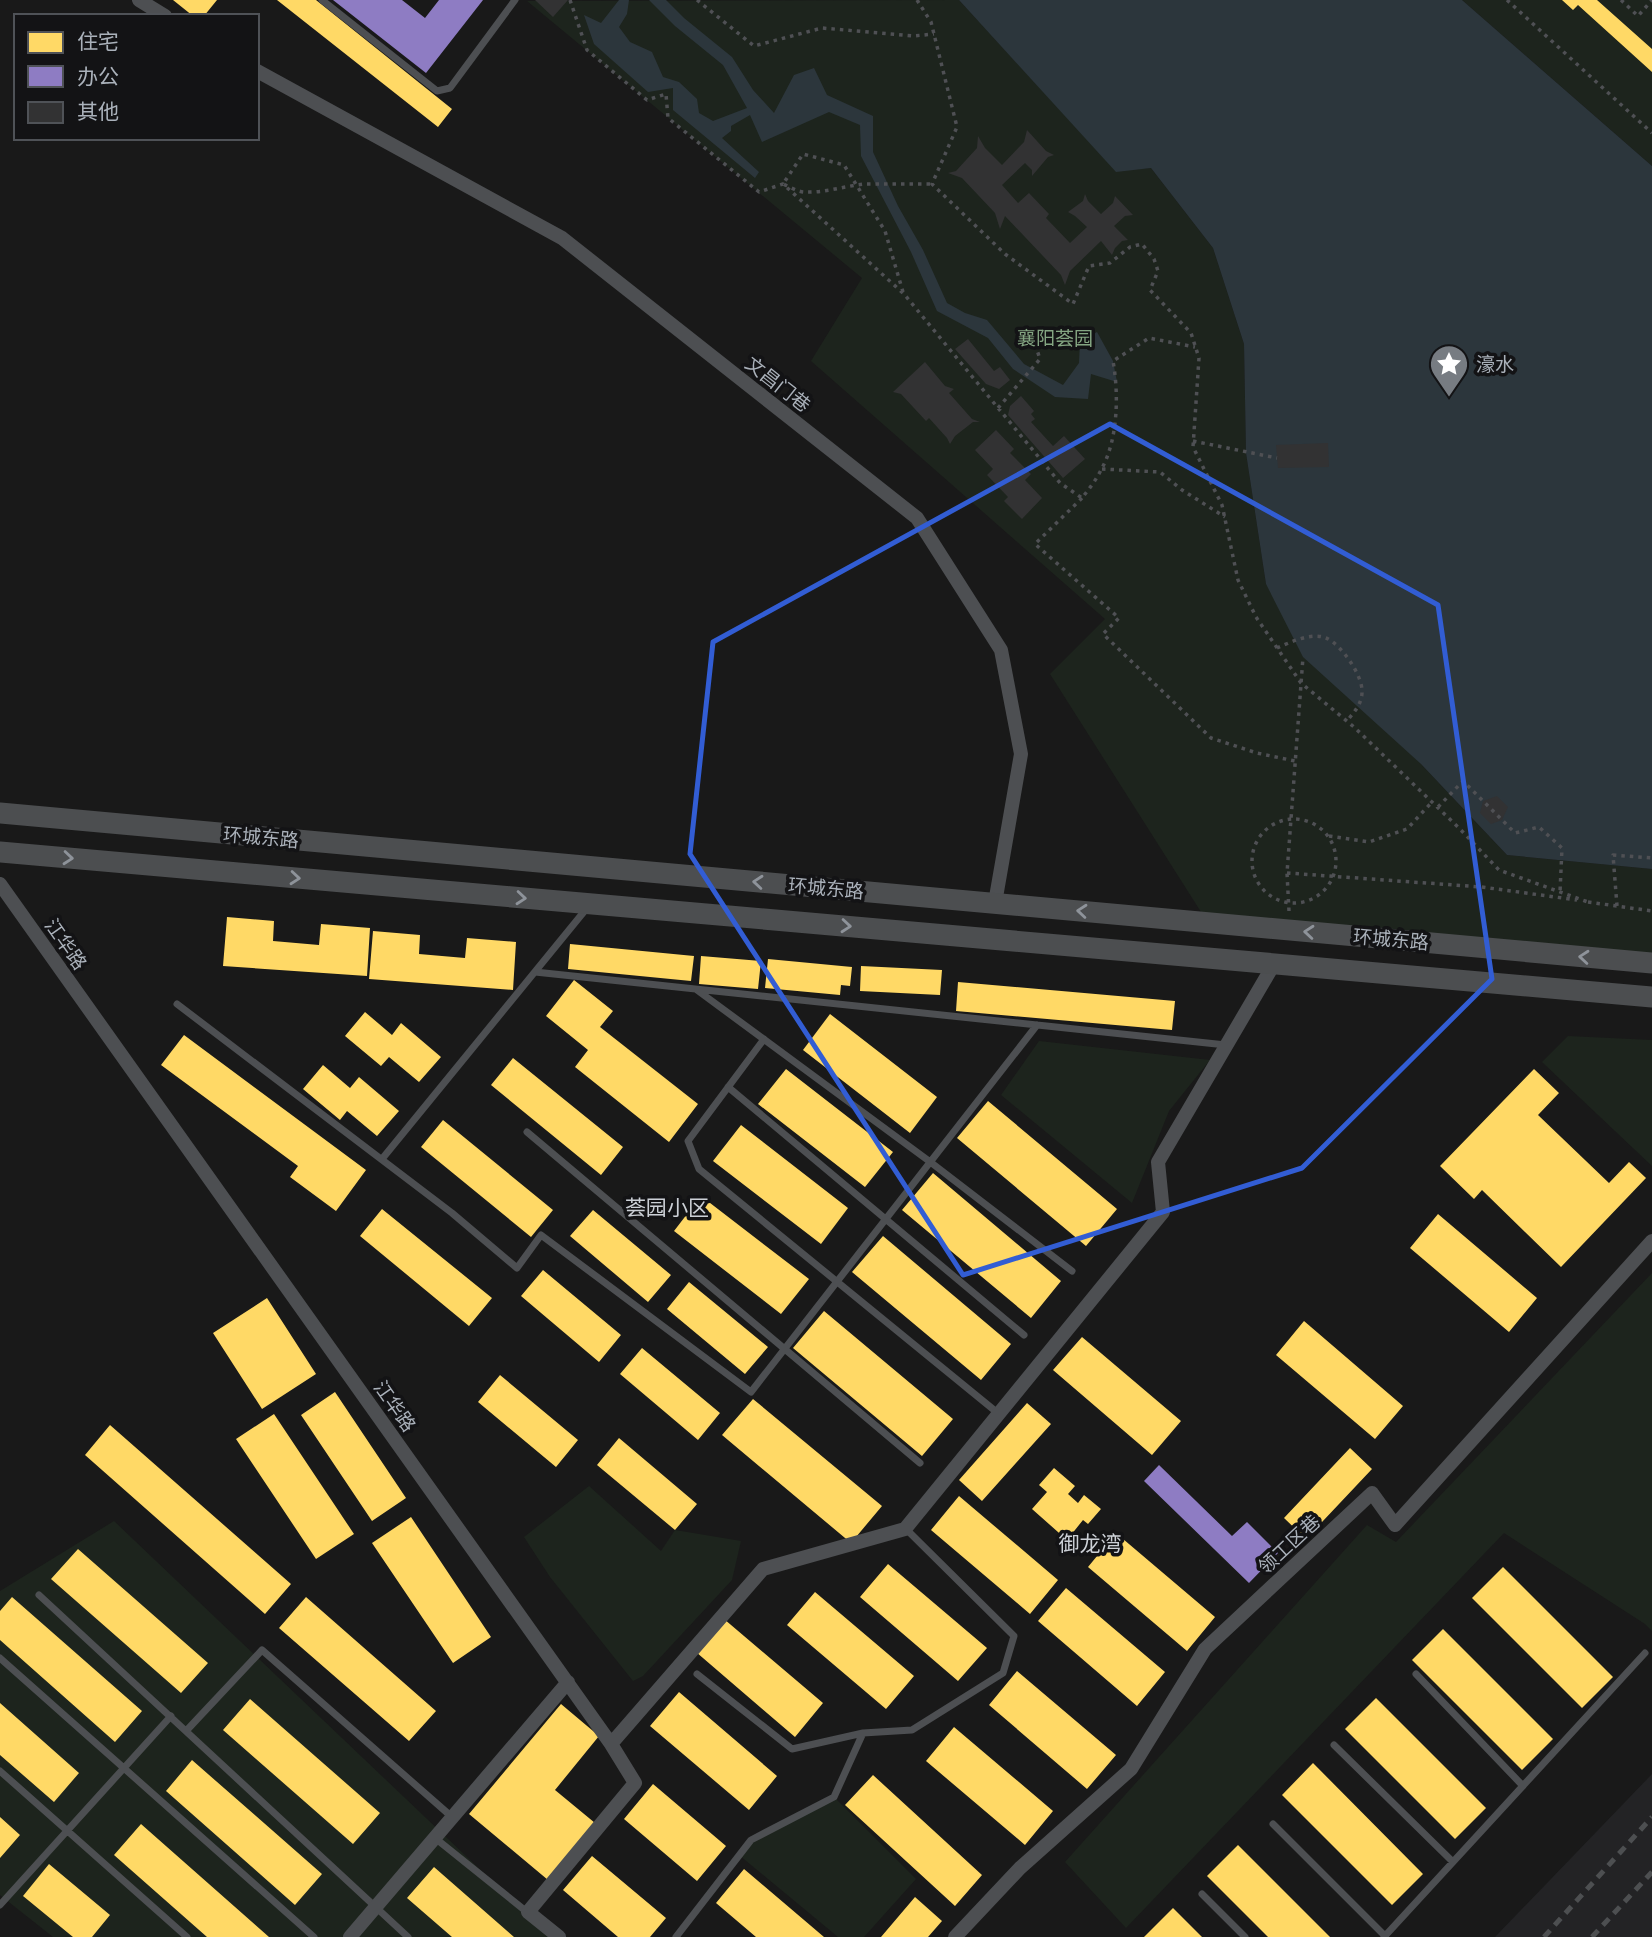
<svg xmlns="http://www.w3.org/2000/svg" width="1652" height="1937" font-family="'Archivo Narrow','Noto Sans SC',sans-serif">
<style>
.built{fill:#232325}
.green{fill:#1d241d}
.water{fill:#2c363c}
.homes{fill:#ffd966}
.offices{fill:#8e7cc3}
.building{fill:#323233}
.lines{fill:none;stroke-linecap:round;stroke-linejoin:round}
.path{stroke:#4f5054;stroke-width:3.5;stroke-dasharray:3.5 5;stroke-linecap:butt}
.service{stroke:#4d4f52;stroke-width:7}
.minor{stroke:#4d4f52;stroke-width:14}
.secondary{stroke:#4c4e50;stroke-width:21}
.rail{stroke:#4d4f51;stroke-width:5;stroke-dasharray:9 7;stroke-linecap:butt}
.oneway{stroke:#8e939a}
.marked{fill:none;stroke:#325dd4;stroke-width:5;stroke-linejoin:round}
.labels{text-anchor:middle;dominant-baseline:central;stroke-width:7;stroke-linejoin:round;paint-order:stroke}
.park-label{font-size:19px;fill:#84a582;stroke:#131315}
.poi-label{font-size:19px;fill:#aab1ba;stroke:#131315;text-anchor:start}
.street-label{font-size:19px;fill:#aab1ba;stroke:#131315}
.neighbourhood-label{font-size:21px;fill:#ccd0d6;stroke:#131315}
</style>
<rect width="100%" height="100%" fill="#191919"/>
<path class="built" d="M1652,1774v163h-157z"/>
<path class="green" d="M959,0l157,171 35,-3 62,80 31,96 2,109 20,131 155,180 86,91 145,14v94l-444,-40 -158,-249 55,-55 -294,-258 51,-83 -335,-277z
M1462,0h190v166z
M1568,1036l84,4v126l-110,-104z
M1039,1041l171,19 -41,51 -37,92 -131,-108z
M1652,1273v358l-7,-7 -141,-91 -378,395 -61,-66 302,-337 29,17z
M589,1486l72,65 14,-21 66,11 -9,39 -89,96 -10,5 -83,-104 -26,-40z
M114,1521l437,416h-498l-53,-42v-304z
M834,1797l82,82 -52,58h-26l-99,-82 12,-15z"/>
<path class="water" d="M619,0h10l-2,14 -8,13 11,15 22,10 11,25 16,5 18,17 2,14 14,8 34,-13 -24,-43 -48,-39 -26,-26h17l18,18 48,39 21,33 21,23 20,-38 20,-7 13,27 46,21v36l25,54 25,44 24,53 18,10 22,7 37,44 39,21 16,-22 1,-21 17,-10 16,29 4,21 -26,-8 -3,25 -33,-2 -42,-28 -25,-31 -51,-27 -26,-59 -50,-96 -1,-31 -31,-13 -67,30 -12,-27 -19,11v5l-9,7 37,34 -4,6 -82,-68v-22l-25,4 -54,-48 -10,-29 17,8z
M959,0h503l190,166v703l-145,-14 -86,-91 -118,-107 -37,-73 -20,-131 -2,-109 -31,-96 -62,-80 -35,4z"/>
<path class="homes" d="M173,0h44l-13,16h-11z
M277,0h39l136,109 -14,18z
M1562,0h35l55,49v23l-74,-67 -5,5z
M227,917l47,4 -1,20 46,4 2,-21 49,4 -3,48 -144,-10z
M373,931l47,4 -1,19 46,4 2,-20 49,4 -3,48 -144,-11z
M570,944l124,12 -3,25 -123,-12z
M701,956l60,5 -3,28 -59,-5z
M768,959l84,8 -2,19 -9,-1 -1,10 -75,-7z
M861,966l81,4 -2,25 -80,-4z
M574,980l39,31 -13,16 98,77 -29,38 -94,-75 13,-17 -42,-34z
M958,982l217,19 -3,29 -216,-19z
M365,1012l27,23 9,-12 40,34 -22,25 -30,-25 -8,9 -36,-30z
M830,1014l107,83 -27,36 -107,-83z
M184,1035l182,135 -30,41 -46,-34 8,-11 -137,-101z
M513,1058l110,89 -22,28 -110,-90z
M323,1065l27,23 9,-11 40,34 -22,25 -30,-25 -7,9 -37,-31z
M786,1069l107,83 -28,35 -107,-83z
M1534,1069l25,24 -21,22 71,68 20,-21 17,16 -85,89 -79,-77 -8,9 -34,-33z
M988,1101l129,108 -31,37 -129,-108z
M443,1120l110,90 -22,27 -110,-90z
M741,1125l107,83 -27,36 -108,-83z
M933,1173l128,108 -30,37 -129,-108z
M701,1196l108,83 -28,35 -107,-83z
M382,1209l110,89 -23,28 -109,-90z
M593,1210l78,65 -23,27 -78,-66z
M1438,1214l99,84 -28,34 -99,-84z
M883,1236l128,108 -30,36 -129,-108z
M543,1270l78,65 -22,27 -78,-66z
M689,1282l79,65 -23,27 -78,-65z
M267,1298l49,76 -54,35 -49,-76z
M824,1311l129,108 -31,37 -129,-108z
M1304,1321l99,85 -28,33 -99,-84z
M1082,1337l99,84 -29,34 -99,-85z
M642,1348l78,65 -22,27 -78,-66z
M500,1375l78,65 -22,27 -78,-65z
M335,1392l71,106 -34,23 -71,-106z
M753,1399l129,107 -31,37 -129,-108z
M1027,1403l24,21 -69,77 -23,-21z
M274,1414l80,120 -38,25 -80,-120z
M110,1425l181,159 -26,30 -180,-159z
M619,1438l78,66 -22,26 -78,-65z
M1350,1448l22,21 -66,70 -22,-21z
M1054,1468l21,18 -7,8 10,9 6,-8 17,14 -13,15 -5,-4 -16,20 -35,-31 15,-17 -8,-7z
M959,1496l99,84 -28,34 -99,-84z
M411,1517l80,120 -38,26 -81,-120z
M1116,1533l99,84 -28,34 -99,-84z
M78,1549l130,114 -27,30 -130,-114z
M888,1564l99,84 -29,33 -98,-84z
M1503,1567l110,110 -31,31 -110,-110z
M1066,1588l99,84 -28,34 -99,-85z
M815,1592l99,84 -28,33 -99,-84z
M12,1597l130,114 -27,31 -115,-102v-29z
M306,1597l130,114 -27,30 -130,-113z
M724,1619l99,84 -28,34 -99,-85z
M1443,1629l110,110 -31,31 -110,-110z
M1017,1671l99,84 -29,34 -98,-84z
M679,1692l98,84 -28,34 -99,-84z
M1376,1698l110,110 -31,31 -110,-110z
M250,1699l130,114 -27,31 -130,-114z
M0,1703l79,70 -25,29 -54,-47z
M561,1704l38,32 -44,54 40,33 -47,57 -79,-66z
M954,1727l99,84 -28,34 -99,-84z
M192,1760l130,114 -27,31 -129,-114z
M1313,1763l110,111 -31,31 -110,-110z
M873,1775l109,100 -27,31 -110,-101z
M653,1784l73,62 -29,35 -73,-62z
M0,1817l20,18 -20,23z
M141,1824l128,113h-62l-93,-82z
M1238,1845l92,92h-62l-61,-61z
M592,1856l74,62 -16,19h-32l-55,-47z
M49,1864l61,51 -18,22h-19l-50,-41z
M434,1867l80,70h-62l-45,-39z
M744,1869l80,68h-68l-40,-34z
M915,1897l27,24 -14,16h-47z
M1173,1908l29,29h-58z"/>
<path class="offices" d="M333,0h69l23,18 14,-18h44l-57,73z
M1159,1465l73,71 15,-14 31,31 -29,30 -105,-102z"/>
<path class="building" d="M535,0h33l-15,17z
M1027,130l19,21 8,4 -6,2 -16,19v-6l-7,-7 -23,22 16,18 11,-10 20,21 -3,4 24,25 17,-16 -12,-11 -7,-4 15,-11 2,-7 3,7 13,13 12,-11 2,-7 18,19 -8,1 -11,10 14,14 -6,1 -7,7 -3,7 -11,-14 -31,30 -5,14 -4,-10 -56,-59 -5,13 -5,-16 -33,-35 -14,-5 8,-2 21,-23 1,-12 7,12 17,17 22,-23z
M968,339l26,32 6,-4 10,13 -11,9 -13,-5 -31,-35z
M925,362l20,24 9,3 -5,4 23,26 8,3h-7l-18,14 -5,8 -3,-6 -18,-20 -3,3 -25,-27 -8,-2z
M1021,396l13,15 -3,3 4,5 -4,3 22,24 11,-10 21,23 -22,19 -55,-63 2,-9z
M996,430l18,19 -4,4 21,21 -6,6 17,18 -20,21 -18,-18 4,-4 -21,-22 6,-6 -18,-19z
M1328,443l1,24 -51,1 -2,-23z
M1497,796l11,11 -6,13 -11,4 -11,-11 3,-12z"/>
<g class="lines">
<path class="path" d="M570,0l17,50 60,50 19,-6 2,24 91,74 24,-8 121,110 156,189 22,15c7,-9 14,-18 19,-28 17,-30 18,-75 12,-109l36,-23 46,9
M697,0l57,46 68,-18 91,8 21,-2
M917,0l14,22 26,105 -25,57 73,70 68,50 16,-38 21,-3 20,-16 12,-3 12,15 4,12 -8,19 41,43 8,25 -6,89 29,58 16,75 18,37 45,66 53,44 105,101 40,42 89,32
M1507,0l145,133
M1621,0l17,16 14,-16
M903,292l-18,-61 -41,-66 -41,-11 -20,30c7,3 15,8 22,8 19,1 40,-6 59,-8h68
M998,408l42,-49 -3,-9
M1193,441l84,17
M1102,469l58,3 22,18 43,27
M1082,498l-47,46 84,74 -16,16 108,104 46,15 38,8
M1277,648c14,-6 34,-16 49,-10 15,6 37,38 36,54 0,12 -8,20 -15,29
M1438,807l25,-26 52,52 24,-6 23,21 -2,44
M1252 861a42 42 0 1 1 84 0a42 42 0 1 1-84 0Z
M1329,836l40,6 38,-13 25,-27
M1287,873l195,14 95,13
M1588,902l64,9
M1617,906l-4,-51 39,3
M1289,911l-2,-38 16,-216"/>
<path class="service" d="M322,0l115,91 13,-3 65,-88
M535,972l691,73
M697,990l232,171 143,110
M177,1004l275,209 65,55 24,-33 210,157 286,-367
M764,1039l-76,102 11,28 300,245
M728,1087l296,248
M527,1132l393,331
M382,1159l205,-251
M39,1595l369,342
M0,1658l314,279
M697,1674l95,75 71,-16
M1416,1674l107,112
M187,1730l75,-80 190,167
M1334,1745l119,117
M0,1771l187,166
M1273,1824l112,112
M435,1838l92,74
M1202,1894l43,43
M0,1905l171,-189
M676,1937l75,-97 83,-43 29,-64 49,-3 91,-57 11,-37 -108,-107
M1384,1937l261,-284"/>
<path class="minor" d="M139,0l26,16
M257,71l305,167 355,280 84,132 20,104 -26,149
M0,884l611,860 24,39 -107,129 31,25
M611,1744l152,-175 142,-40 258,-317 -5,-50 116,-198
M350,1937l218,-255
M955,1937l65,-69 111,-99 74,-120 167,-156 23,32 257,-284"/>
<path class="secondary" d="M0,813l1652,150
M0,852l1652,145"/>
<path class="rail" d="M1544,1937l108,-120
M1592,1937l60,-65"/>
</g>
<defs><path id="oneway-chevron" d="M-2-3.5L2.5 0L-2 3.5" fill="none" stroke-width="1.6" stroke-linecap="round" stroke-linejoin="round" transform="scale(1.75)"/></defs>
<g class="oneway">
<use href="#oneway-chevron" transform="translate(68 858) rotate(5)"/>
<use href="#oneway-chevron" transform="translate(295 878) rotate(5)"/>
<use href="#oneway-chevron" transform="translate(758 882) rotate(-175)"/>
<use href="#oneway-chevron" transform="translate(521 898) rotate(5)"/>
<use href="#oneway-chevron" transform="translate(1082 911) rotate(-175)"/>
<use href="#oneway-chevron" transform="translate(846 926) rotate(5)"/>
<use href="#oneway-chevron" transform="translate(1309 932) rotate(-175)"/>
<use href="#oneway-chevron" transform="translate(1584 957) rotate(-175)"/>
</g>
<path class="marked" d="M1110,424l328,181 54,374 -190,189 -339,107 -273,-421 23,-212z"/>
<defs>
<g id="sight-pin" transform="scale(2.0125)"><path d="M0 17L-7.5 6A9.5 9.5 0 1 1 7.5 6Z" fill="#777c82" stroke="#131315"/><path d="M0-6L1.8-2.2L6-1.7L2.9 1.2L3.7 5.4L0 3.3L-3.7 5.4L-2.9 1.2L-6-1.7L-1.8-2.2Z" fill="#fff"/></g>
</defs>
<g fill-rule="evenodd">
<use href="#sight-pin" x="1449" y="364"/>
</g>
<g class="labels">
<g class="park-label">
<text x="1055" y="338">襄阳荟园</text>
</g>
<g class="poi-label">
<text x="1476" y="364">濠水</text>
</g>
<g class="street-label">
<text transform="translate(778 384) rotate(38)">文昌门巷</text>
<text transform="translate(261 837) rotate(5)">环城东路</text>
<text transform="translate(826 888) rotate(5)">环城东路</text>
<text transform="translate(1391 939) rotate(5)">环城东路</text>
<text transform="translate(66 944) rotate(55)">江华路</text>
<text transform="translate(395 1406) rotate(55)">江华路</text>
<text transform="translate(1289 1544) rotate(-43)">领工区巷</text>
</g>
<g class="neighbourhood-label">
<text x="667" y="1207">荟园小区</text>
<text x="1090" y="1543">御龙湾</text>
</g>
</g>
<rect x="14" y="14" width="245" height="126" fill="#131315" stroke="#4f5257" stroke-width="2"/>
<rect x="28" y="32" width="35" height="21" fill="#ffd966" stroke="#4f5257" stroke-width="2"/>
<text x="77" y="49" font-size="21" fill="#aab1ba">住宅</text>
<rect x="28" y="66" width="35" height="21" fill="#8e7cc3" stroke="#4f5257" stroke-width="2"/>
<text x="77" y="84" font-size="21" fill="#aab1ba">办公</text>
<rect x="28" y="102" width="35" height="21" fill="#323233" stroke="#4f5257" stroke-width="2"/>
<text x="77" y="119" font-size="21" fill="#aab1ba">其他</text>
</svg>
